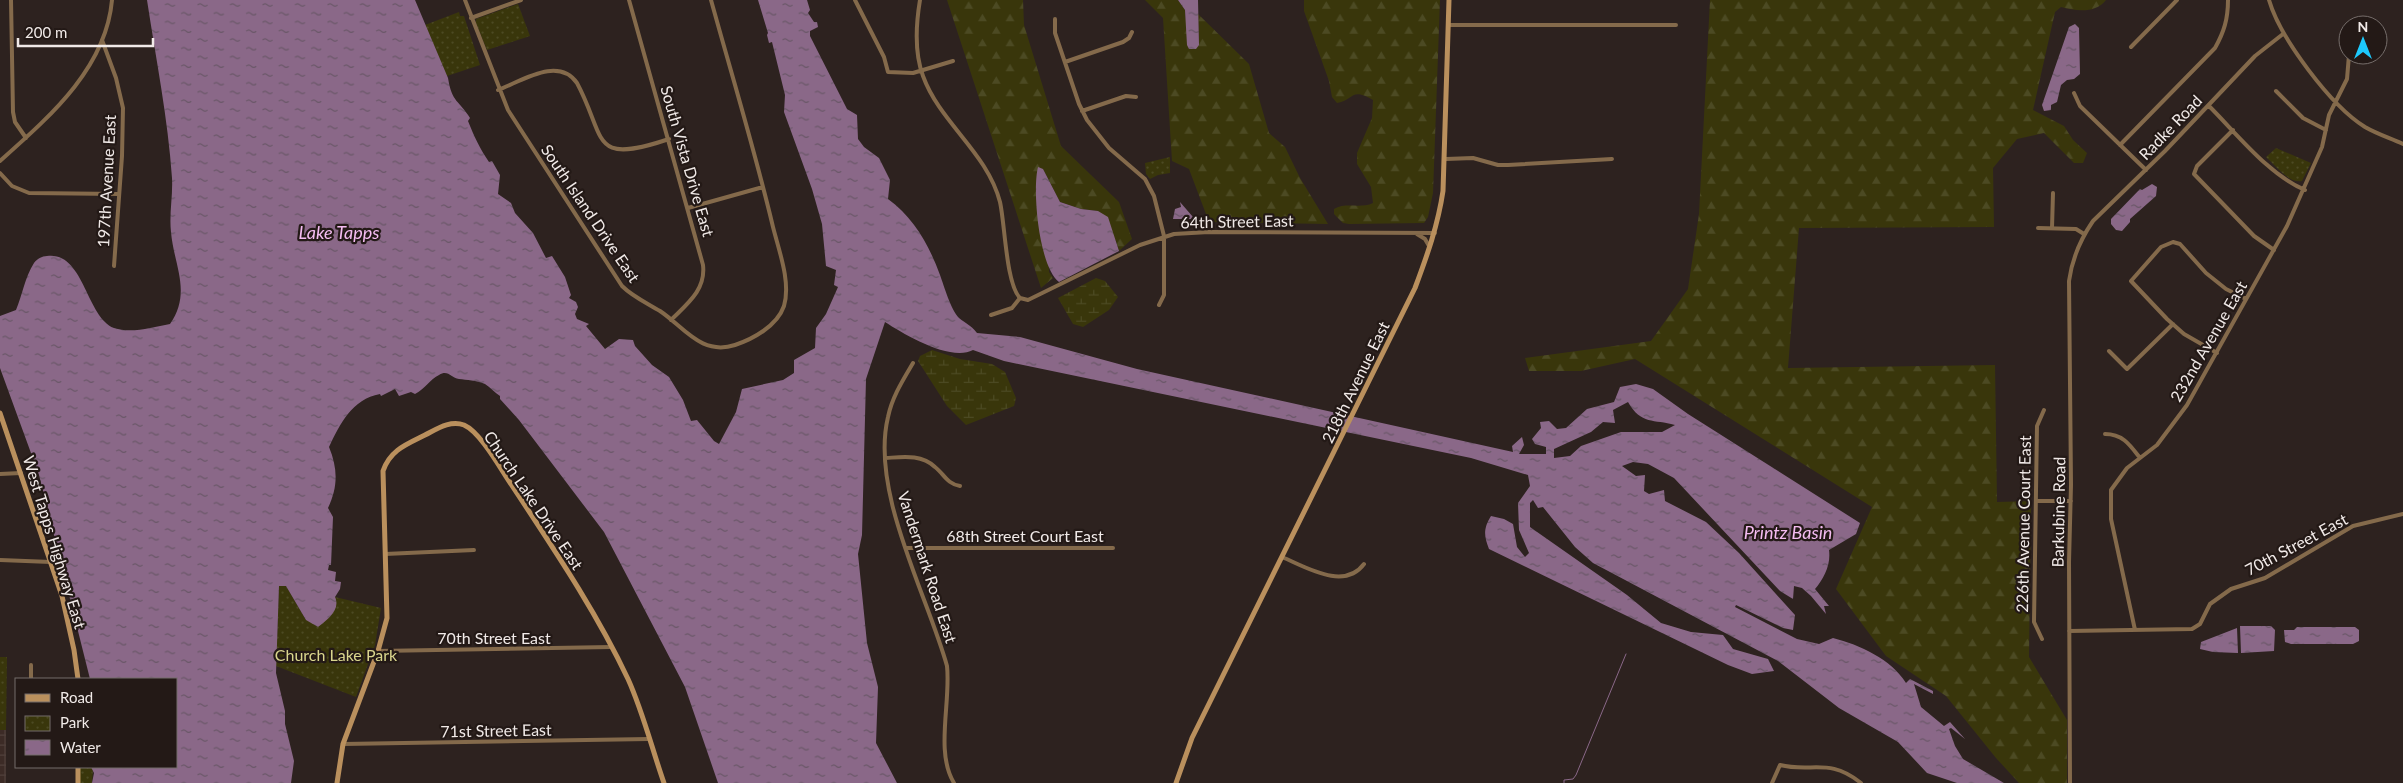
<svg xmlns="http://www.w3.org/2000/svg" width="2403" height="783" font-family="Lato,sans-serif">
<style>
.industrial{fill:url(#industrial-grid)}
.forest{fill:url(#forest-firs)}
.wetland{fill:url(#wetland-marsh)}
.park{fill:url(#park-dots)}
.water{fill:url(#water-ripples);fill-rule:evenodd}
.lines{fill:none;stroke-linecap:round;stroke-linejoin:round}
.stream{stroke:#8a6888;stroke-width:1}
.street{stroke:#846a4b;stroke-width:4}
.secondary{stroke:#ba905d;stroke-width:5}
.labels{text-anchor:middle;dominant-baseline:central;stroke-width:4.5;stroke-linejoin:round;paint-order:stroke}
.street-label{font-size:16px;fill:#f1eae8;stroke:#231916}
.park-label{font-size:16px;fill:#dad68d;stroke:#231916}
.water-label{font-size:18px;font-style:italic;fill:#f4bcf1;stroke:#231916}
</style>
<defs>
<pattern id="industrial-grid" width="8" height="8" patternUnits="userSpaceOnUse" patternTransform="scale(1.25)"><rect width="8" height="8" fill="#3c2b26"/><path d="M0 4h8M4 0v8" fill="none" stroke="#4f403b"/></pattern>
<pattern id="forest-firs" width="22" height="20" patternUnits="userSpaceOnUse" patternTransform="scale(1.25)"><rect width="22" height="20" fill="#39360b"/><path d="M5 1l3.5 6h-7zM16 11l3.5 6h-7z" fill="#4c4a23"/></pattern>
<pattern id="wetland-marsh" width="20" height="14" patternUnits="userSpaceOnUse" patternTransform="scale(1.25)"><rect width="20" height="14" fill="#39360b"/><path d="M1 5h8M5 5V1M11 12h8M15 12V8" fill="none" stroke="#4c4a23"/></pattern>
<pattern id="park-dots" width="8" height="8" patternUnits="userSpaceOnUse" patternTransform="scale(1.25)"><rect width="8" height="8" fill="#39360b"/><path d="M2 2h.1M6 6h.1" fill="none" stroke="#4c4a23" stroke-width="1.8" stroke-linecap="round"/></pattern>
<pattern id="water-ripples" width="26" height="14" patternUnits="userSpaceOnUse" patternTransform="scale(1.25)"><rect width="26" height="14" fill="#8a6888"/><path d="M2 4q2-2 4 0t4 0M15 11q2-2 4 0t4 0" fill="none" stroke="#695767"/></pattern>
</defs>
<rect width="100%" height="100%" fill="#2d221f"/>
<path class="industrial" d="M0,730h6v53h-6z"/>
<path class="forest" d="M947,0h76l1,25 37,121 58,56 13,37 -13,12 -3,-10 -18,-30 -17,-2 -21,-7 -17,-33 6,103 4,6 -12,10z
M1145,0h33l7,10 4,39 10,-4 -1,-31 51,50 20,69 16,14 15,31 28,46 -119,-2 -20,-53 -17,-8 -9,-143z
M1304,0h136l-7,193 -5,24 -4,6 -75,1 -6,-1 -9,-9v-5c11,-7 27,0 39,-6l-2,-16 -14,-23v-11l15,-35 1,-18c-23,-13 -18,0 -36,3l-5,-6 -3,-16 -25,-70z
M1710,0h396c-11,14 -30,11 -45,7l-6,5 -22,98 31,16 9,14 14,13 -4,10h-9l-30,-30 -27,6 -24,29 1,59 -195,1 -11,140 207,-3 2,137 34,-1 -2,156 38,63v63h-48l-23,-25 -50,-62 -60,-40 -50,-67 36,-82 -237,-148 -54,12h-52l-4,-13 126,-17 37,-52 11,-75z"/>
<path class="wetland" d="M1096,278l9,3 13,16 -9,13 -26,17 -10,-3 -15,-26z
M932,350l28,9 32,5 13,8 11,26 -2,8 -48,19 -19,-19 -29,-45 2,-5z"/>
<path class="park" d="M518,4l12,32 -43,14 -11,-27v-4z
M459,12l1,4h4l16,49 -33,11 -22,-51z
M2276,148l35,15 -9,18c-13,3 -27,-16 -36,-24z
M1170,157v16l-12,2 -8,4 -4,-5 -1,-11z
M279,585l7,1 20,34 29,-23 46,11 -6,37 -19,52 -80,-31z
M0,657h7l-1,73h-6z
M80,767l13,1 -1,15h-12z"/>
<path class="water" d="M147,0h268l33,78c4,25 11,22 22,40l-2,3c6,15 12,28 21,41l3,-1 8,14 -2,19 13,9 4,10 18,20 13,25 6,-2 13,21 6,18 -2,3 7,4 2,5 -3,7 2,5 12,5 -3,2 19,23 14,-10 14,1 2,6 17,19 17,12 14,23 8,21 6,-1 17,21 5,3 17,-32 6,-23 41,-9 11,-7v-13l21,-12 1,-20 10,-14 12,-27 -4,-2 2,-15 -10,-4 -4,-42 -10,-35 -28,-77 1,-17 -13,-53 -3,1 -2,-8 1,-2 -10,-33h49l3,10 -2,3 6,9h3l1,5 -8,4v5l37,73 10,6 1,24 6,8 15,11 11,22 -2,19c26,19 41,46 52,76 4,11 11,35 19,43 7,6 11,6 18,15l43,4 117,32 376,83 -1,-6 10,-9 2,8 -5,9h27v-7l-11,-3 -3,-5 9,-11 -1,-6 9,-1 8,8 9,-1 21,-19 27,-7 6,-15 16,-3 17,5 35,25 172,109 -4,11 -27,16c2,15 -5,28 -14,39l14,17h-5l2,8 -15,-18 -9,-8 -8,-2 -1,13 -13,-8 -106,-113 -26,-14 -15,-2 -11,4 14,10 9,-1 -1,16 5,3 15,-4 1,11 41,21 33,31 56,62 -2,15 -10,-2 -47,-23 -1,2 62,32 22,5 14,-6c27,7 58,21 73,45l4,-4 23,12v3l-19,-10 7,23 23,19 6,-4 15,17 -14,-11 -2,1 6,17 8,13 41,24h-47l-30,-10 -29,-31 -59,-34 -61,-47 -185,-98 -18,-16 -32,-40 -5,1 -5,-8 -3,3v24l97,68 34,28 30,9 32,3 10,14 35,10 6,12 -22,3 -24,-9 -239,-116c-5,-13 -6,-20 2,-33l13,3 9,5 4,23 8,10 4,-4 -10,-23 -1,-27 12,-17 -2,-11 -57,-17 -467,-97 -31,-11c-22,12 -68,-15 -88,-28l-19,57 -4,156 -4,19 9,89 11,44 -2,56 21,40h-179l-33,-96 -81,-155 -85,-112 -19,-21v-3c-5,-3 -10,-9 -15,-12 -9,-4 -18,-4 -26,-5 -8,-1 -11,-10 -20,-4 -10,5 -13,13 -24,19l-4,-2 -12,4 -4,-7 -14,7 -1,-2c-28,5 -40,30 -51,53 9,22 9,40 -1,61l5,9 -2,48h-2l-1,5 8,2 -1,9 6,1 -1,7 -5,8c6,13 -8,23 -17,30l-12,-7 -20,-34h-7l-3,87 9,38v13l9,37 -3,22h-199l2,-10 -3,-6h85v-88h-86l-51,-204 -39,-107v-52l16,-6c6,-14 9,-33 18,-47 3,-4 8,-7 13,-7 37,-5 39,61 67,72 18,6 38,-1 56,-4 22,-32 4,-58 1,-92 -2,-18 2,-36 1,-54 -4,-59 -16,-119 -25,-178zM1628,402c13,23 26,17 47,23l-13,7h-41l-40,14 -11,10 -16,2v-9l37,-17 12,-10 12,1 -2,-13z
M1178,0h20l1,45 -3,4h-7l-2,-4 -2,-35z
M2075,24l4,4 1,46 -6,5 -7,1 -6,5 -4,17 -6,3v5l-7,1 -2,-6 27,-78z
M1038,167l5,2 17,33 21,7 17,2 10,6 11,34 -60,31c-20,-15 -27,-91 -21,-115z
M2152,184l5,3 -1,9 -26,23v3l-8,9 -6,-1 -5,-6v-5l29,-30 2,1z
M1180,202l13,15 5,2h-25l2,-10 6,-2z
M2240,626h31l4,4 -1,21 -33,2z
M2297,627h58l4,3v11l-6,3h-62l-6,-2 -1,-12h10z
M2237,628l1,25 -25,-1 -13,-3 1,-7z"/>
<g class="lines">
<path class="stream" d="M1564,783v-3l9,-1 3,-4 50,-121"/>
<path class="street" d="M11,0l2,112 2,10 11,16
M465,0l43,110 114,176c11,11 25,17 38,25 24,16 41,45 75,34 18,-6 42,-19 49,-39 7,-24 -5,-55 -11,-79 -18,-76 -41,-151 -62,-227
M629,0l74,265c3,25 -16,39 -32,55
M855,0l29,57 4,15 25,1 40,-12
M920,0c-4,24 -6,52 3,76 17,47 64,76 77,126 5,22 6,82 20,96
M2269,0c11,38 62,106 96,127 12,7 25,11 38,17
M471,18l50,-18
M1055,19v14l24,71 8,16 22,28 36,31 9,17 10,40v59l-5,10
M1449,25h227
M102,40l14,38 7,30 -1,48 -8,110
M2131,47l46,-47
M1065,62l58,-20 6,-4 3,-6
M498,90c24,-9 60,-34 79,-7 30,56 12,83 92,56
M2276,91l27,27 23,12
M2074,93l6,13 66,64
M2209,106c28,28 60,69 96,84
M1082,111l44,-15 10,1
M2233,130l-36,36 -3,8 60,62 20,14
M2120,145l95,-97c9,-16 13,-29 13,-48
M1446,159l27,-1 25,7h10l104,-6
M0,161c48,-43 106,-92 112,-161
M0,173l12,13 17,7 90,1
M688,208l75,-21
M2038,228l38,1 8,5
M2052,228l1,-35
M1417,234l8,5 4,7
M991,315l21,-7 8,-10 8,2 112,-55 34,-11 35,-2 226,1
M2109,351l18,18 46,-45
M2217,353l-33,-19 -17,-15 -36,-38 30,-34 12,-5 7,2 26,29 20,16 20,10
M913,363c-10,17 -21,34 -25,54 -18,75 39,177 59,249 4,36 -12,86 7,117
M2105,434c18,0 25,11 35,24
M886,458c17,-1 35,-4 49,9 9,7 12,17 25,19
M0,474l21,-1
M2036,501h35
M907,548h206
M385,554l89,-4
M1282,557c24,10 62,34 82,7
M0,560l51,2
M2135,630l-24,-111v-29l16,-22 30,-23 30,-40 100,-179 35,-79 7,-32 18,-36 2,-24
M2069,631l123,-2 8,-5 10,-20 21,-15 34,-11 88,-52 50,-12
M2042,639l-8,-17 3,-196 7,-16
M378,651l233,-4
M31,679v-14
M343,744l306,-5
M1772,783l8,-18c32,8 49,-8 81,18
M2070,783l-1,-221 2,-77 -2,-204c3,-22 11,-41 24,-60l72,-70 90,-95 28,-22"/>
<path class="secondary" d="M0,413l62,183 12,54 4,29
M78,783v-16
M337,783l6,-39 35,-93 9,-33 -4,-147c7,-21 24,-27 42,-36 12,-6 25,-15 39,-10 16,7 35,41 45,56 42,64 86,128 119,198 15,33 24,70 36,104
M1176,783l16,-45 223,-450c12,-32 23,-63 28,-97l6,-191"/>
</g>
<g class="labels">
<g class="street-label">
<text transform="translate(2170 127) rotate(-46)">Radke Road</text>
<text transform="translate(688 161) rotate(74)">South Vista Drive East</text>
<text transform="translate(106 181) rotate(-87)">197th Avenue East</text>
<text transform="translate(591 213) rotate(56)">South Island Drive East</text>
<text transform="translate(1237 221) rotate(-1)">64th Street East</text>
<text transform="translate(2208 341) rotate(-60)">232nd Avenue East</text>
<text transform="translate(1355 382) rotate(-64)">218th Avenue East</text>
<text transform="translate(534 500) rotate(56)">Church Lake Drive East</text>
<text transform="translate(2058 512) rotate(-89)">Barkubine Road</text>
<text transform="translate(2023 524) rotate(-89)">226th Avenue Court East</text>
<text x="1025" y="535">68th Street Court East</text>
<text transform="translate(55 542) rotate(73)">West Tapps Highway East</text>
<text transform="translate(2296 544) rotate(-28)">70th Street East</text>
<text transform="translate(928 567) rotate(72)">Vandermark Road East</text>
<text x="494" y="637">70th Street East</text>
<text transform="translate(496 730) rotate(-1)">71st Street East</text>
</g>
<g class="park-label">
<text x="336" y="654">Church Lake Park</text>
</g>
<g class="water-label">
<text x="339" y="232">Lake Tapps</text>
<text x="1788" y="532">Printz Basin</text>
</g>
</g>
<rect x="15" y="678" width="162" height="90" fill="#231916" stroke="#756d6a"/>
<rect x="25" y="694" width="25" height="8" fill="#ba905d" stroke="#756d6a"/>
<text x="60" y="703" font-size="15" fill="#f1eae8">Road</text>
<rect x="25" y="716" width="25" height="15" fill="url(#park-dots)" stroke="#756d6a"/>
<text x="60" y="728" font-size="15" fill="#f1eae8">Park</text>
<rect x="25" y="740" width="25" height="15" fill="url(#water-ripples)" stroke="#756d6a"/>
<text x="60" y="753" font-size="15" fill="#f1eae8">Water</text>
<g transform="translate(2363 40)"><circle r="24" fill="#231916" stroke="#756d6a"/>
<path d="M0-4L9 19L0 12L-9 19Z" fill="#1dc9fd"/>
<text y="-8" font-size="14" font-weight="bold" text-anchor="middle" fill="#f1eae8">N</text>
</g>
<path d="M18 38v8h135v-8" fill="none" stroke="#f1eae8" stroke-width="2.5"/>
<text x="25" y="38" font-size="15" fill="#f1eae8" stroke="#231916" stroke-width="4" paint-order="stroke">200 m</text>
</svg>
